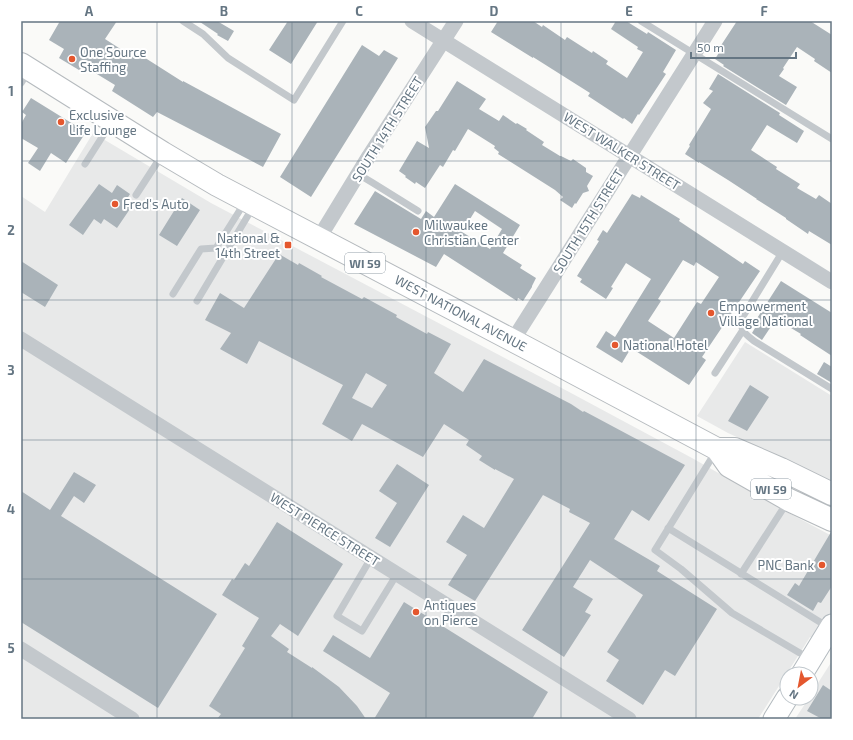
<svg xmlns="http://www.w3.org/2000/svg" width="853" height="740" font-family="'Exo 2',sans-serif">
<style>
.built{fill:#e8e9e9}
.building{fill:#aab3b9;fill-rule:evenodd}
.lines{fill:none;stroke-linecap:round;stroke-linejoin:round}
.secondary-casing{stroke:#b3babf;stroke-width:23}
.primary-casing{stroke:#b5babe;stroke-width:24}
.lane{stroke:#c3c8cc;stroke-width:7}
.street{stroke:#c3c8cc;stroke-width:15}
.secondary{stroke:#fff;stroke-width:21}
.primary{stroke:#fff;stroke-width:22}
.grid{fill:none;stroke:#657683;stroke-width:1;stroke-opacity:0.55}
.poi-dot{fill:#e4572e;stroke:#fff;stroke-width:1.5}
.labels{text-anchor:middle;dominant-baseline:central;stroke-width:4;stroke-linejoin:round;paint-order:stroke}
.shield{fill:#fff;stroke:#939fa8;stroke-width:1}
.shield-label{font-size:12px;font-weight:bold;fill:#657683}
.poi-label{font-size:13px;fill:#657683;stroke:#fff;text-anchor:start}
.street-label{font-size:13px;fill:#657683;stroke:#fff}
.neatline{fill:none;stroke:#657683;stroke-width:1.5}
.grid-label{font-size:13px;text-anchor:middle;font-weight:bold;fill:#657683}
</style>
<rect width="100%" height="100%" fill="#fafaf8"/>
<path class="built" d="M93,133l118,70 360,190 121,65 95,54 45,24v114l-22,-13 -52,82h-737v-523l24,16z
M745,342l87,54v88l-43,-23 -61,-28 -31,-17z
M832,661v58h-37l14,-21h2v-4z"/>
<path class="building" d="M60,21h57l-12,18 31,20 3,-5 44,28v-1l98,53 -18,33 -106,-55 -4,5 -41,-26 3,-6 -28,-17 -3,5 -25,-15 5,-9 -15,-9z
M200,21h17l17,10 -6,10 -11,-6 1,-1 -18,-12z
M288,21h30l-27,43 -22,-14z
M498,21h35l9,6 1,-2 22,15 2,-3 25,16 1,-2 15,10 -2,3 21,14 16,-26 -6,-3 1,-2 -27,-18 5,-8h10l21,13 1,-2 28,18 -13,22 3,2 -27,41 -1,-1 -6,10 -8,-6 -1,1 -35,-23 2,-3 -57,-36v1l-42,-26z
M737,21h73l22,14v38l-18,-12 1,-2 -18,-12 -14,21 1,1 -5,7 18,11 -11,18 -63,-39 1,-1 -9,-6 5,-8 -2,-1z
M362,45l17,11 5,-6 14,8 -87,139 -31,-20z
M718,74l62,39 -1,2 25,16 -7,12 -30,-18 -16,25 26,17 -1,2 24,15 -3,4 19,11 3,-4 13,9v41l-23,-14 -1,3 -22,-15v-1l-30,-19h1l-29,-19 -29,-18v1l-14,-9 5,-8 -1,-1 22,-36 -8,-6 10,-12 -4,-2z
M457,81l29,18 -7,10 20,12 4,-6 13,9 1,-1 10,6 -1,1 18,12 -2,3 18,11h1l10,5 2,-2 13,9v4l7,4 -6,10 2,5 -6,2 -7,11 -1,-1 -3,5 -12,-8 3,-3 -8,-7 -57,-36 1,-2 -5,-4 1,-2 -27,-17 -13,22 -2,-1 -10,17 -3,-2 -15,23 -9,-6 -1,2 -10,-7 1,-1 -7,-5 18,-30 12,7 -4,-21 11,-16h2z
M31,98l55,34 -20,31 -15,-10 -11,18 -12,-8 10,-15 -17,-10v-14l5,-9 -4,-3z
M99,184l13,9 5,-8 13,9 -5,8 7,4 -15,22 -13,-9 -3,5 -7,-5 -11,16 -14,-10z
M455,184l65,41 -17,28 19,12 -2,3 16,10 -4,8v1l-9,14 -5,-3 -1,3 -73,-47 -8,13 -82,-43 21,-33 46,28 5,-8 8,6zM475,211l27,18 -12,20 -28,-17z
M632,194l8,4 1,-3 39,24 -1,2 30,20 34,23 2,-3 15,10 -58,86 4,3 -17,25 -58,-37 -9,15 -26,-16 10,-16 9,6 36,-58 -25,-16 -15,24 2,1 -7,11 -26,-17 2,-3 -5,-3 22,-35 -2,-1 6,-10 4,3zM683,260l11,6 2,-4 23,15 -18,27 -4,-2 -23,36 -26,-17 13,-20 -3,-2z
M182,198l18,12 -23,36 -18,-11z
M279,254l19,11 1,-2 23,13 -1,1 41,22 2,-2 33,18 -1,2 31,17 1,-2 23,12 -17,29 29,19 21,-33 87,45 12,8 1,-1 101,54 -36,56 -17,-11 -18,29 46,27 -3,5 60,38 -42,67 -10,-6 -22,35 -37,-24 13,-21 -12,-8 36,-57 -53,-35 -17,27 20,12 -8,13 6,3 -27,42 -42,-27 68,-107 -21,-11 1,-3 -27,-14 -68,106 -27,-16 19,-30 -21,-13 17,-27 21,13 30,-49 -19,-10v1l-16,-10 3,-4 -16,-11 3,-5 -25,-16 -21,33 -61,-33 -10,17 -30,-17 21,-39 -84,-44 -12,23 -27,-15 11,-16 -26,-13 15,-27 24,15zM366,373l21,12 -15,23 -20,-10z
M21,261l37,24 -13,22 -24,-15z
M781,281l51,32v43l-32,-21 1,-1 -25,-15 -14,21 -10,-7 3,-5 -3,-2z
M824,362l8,5v16l-15,-9z
M750,385l19,12 -22,34 -19,-10z
M397,464l32,21 -39,62 -15,-9 22,-35 -18,-12z
M74,472l22,13 -12,18 -10,-7 -13,20 156,98 -59,94 -137,-86v-131l29,19z
M277,522l66,42 -45,72 -18,-12 -9,12 18,13 -2,3 25,16v-1l27,20 18,19 9,13h-149l4,-5 -12,-8 36,-58 -3,-2 17,-28 -37,-23 10,-16 2,1 11,-17 4,3z
M831,532h1v54l-11,17 -3,-1 -5,9 -26,-16 8,-12 4,3z
M404,602l144,90 -16,27h-158l16,-26 -67,-42 10,-16 37,23z
M823,685l9,6v28h-10l-15,-8z"/>
<g class="lines">
<g class="secondary-casing">
<path id="secondary" d="M802,674l30,-49
M774,719l13,-21"/>
</g>
<g class="primary-casing">
<path id="primary" d="M21,64l142,89 54,32 310,163 190,101 12,17 60,34 43,20
M717,449h18l46,20 51,25"/>
</g>
<path class="lane" d="M183,21l20,13 25,24 66,42 49,-79
M641,21l191,118
M21,83l7,-11
M85,164l26,-41
M358,174l15,9 45,28
M136,195l26,-40
M783,251l-41,67c-2,13 2,15 12,23l78,48
M173,294l28,-45 15,-1 29,-46
M197,301l56,-94
M715,373l28,-43
M716,451l-61,99 26,19 51,44 78,46
M668,528l160,99
M371,558l-34,58 25,15 35,-57
M741,574l47,-73"/>
<path class="street" d="M412,21l420,261
M319,238l50,-82 87,-135
M21,339l608,380
M513,340l202,-319
M21,649l111,70"/>
<use href="#secondary" class="secondary"/>
<use href="#primary" class="primary"/>
</g>
<path class="grid" d="M157,21v698M292,21v698M426,21v698M561,21v698M696,21v698M21,161h811M21,300h811M21,440h811M21,579h811"/>
<g class="poi-dot">
<circle cx="72" cy="59" r="4"/>
<circle cx="61" cy="122" r="4"/>
<circle cx="115" cy="204" r="4"/>
<circle cx="416" cy="232" r="4"/>
<rect x="284" y="241" width="8" height="8" rx="2"/>
<circle cx="711" cy="313" r="4"/>
<circle cx="615" cy="345" r="4"/>
<circle cx="822" cy="565" r="4"/>
<circle cx="416" cy="612" r="4"/>
</g>
<g class="labels">
<g class="shield">
<rect x="345" y="253" width="40" height="20" rx="3"/>
<rect x="751" y="479" width="40" height="20" rx="3"/>
</g>
<g class="shield-label">
<text x="365" y="263">WI 59</text>
<text x="771" y="489">WI 59</text>
</g>
<g class="poi-label">
<text x="80" y="52">One Source<tspan x="80" dy="15">Staffing</tspan></text>
<text x="69" y="115">Exclusive<tspan x="69" dy="15">Life Lounge</tspan></text>
<text x="123" y="204">Fred's Auto</text>
<text x="424" y="225">Milwaukee<tspan x="424" dy="15">Christian Center</tspan></text>
<text x="280" y="238" text-anchor="end">National &amp;<tspan x="280" dy="15">14th Street</tspan></text>
<text x="719" y="306">Empowerment<tspan x="719" dy="15">Village National</tspan></text>
<text x="623" y="345">National Hotel</text>
<text x="814" y="565" text-anchor="end">PNC Bank</text>
<text x="424" y="605">Antiques<tspan x="424" dy="15">on Pierce</tspan></text>
</g>
<g class="street-label">
<text transform="translate(387 129) rotate(-58)">SOUTH 14TH STREET</text>
<text transform="translate(622 151) rotate(32)">WEST WALKER STREET</text>
<text transform="translate(588 221) rotate(-58)">SOUTH 15TH STREET</text>
<text transform="translate(461 313) rotate(28)">WEST NATIONAL AVENUE</text>
<text transform="translate(325 529) rotate(32)">WEST PIERCE STREET</text>
</g>
</g>
<rect width="853" height="740" fill="none" stroke="#ffffff" stroke-width="44"/>
<g transform="translate(799 686) rotate(212)"><circle r="19" fill="#ffffff" stroke="#c1c8cd"/>
<path d="M0-3L7 15L0 10L-7 15Z" fill="#e4572e"/>
<text y="-6" font-size="11" font-weight="bold" text-anchor="middle" fill="#657683">N</text>
</g>
<path d="M691 52v6h105v-6" fill="none" stroke="#657683" stroke-width="2"/>
<text x="697" y="52" font-size="12" fill="#657683" stroke="#ffffff" stroke-width="3" paint-order="stroke">50 m</text>
<rect x="22" y="22" width="809" height="696" class="neatline"/>
<g class="grid-label">
<text x="89" y="16">A</text>
<text x="224" y="16">B</text>
<text x="359" y="16">C</text>
<text x="494" y="16">D</text>
<text x="629" y="16">E</text>
<text x="764" y="16">F</text>
<text x="11" y="96">1</text>
<text x="11" y="235">2</text>
<text x="11" y="375">3</text>
<text x="11" y="514">4</text>
<text x="11" y="653">5</text>
</g>
</svg>
